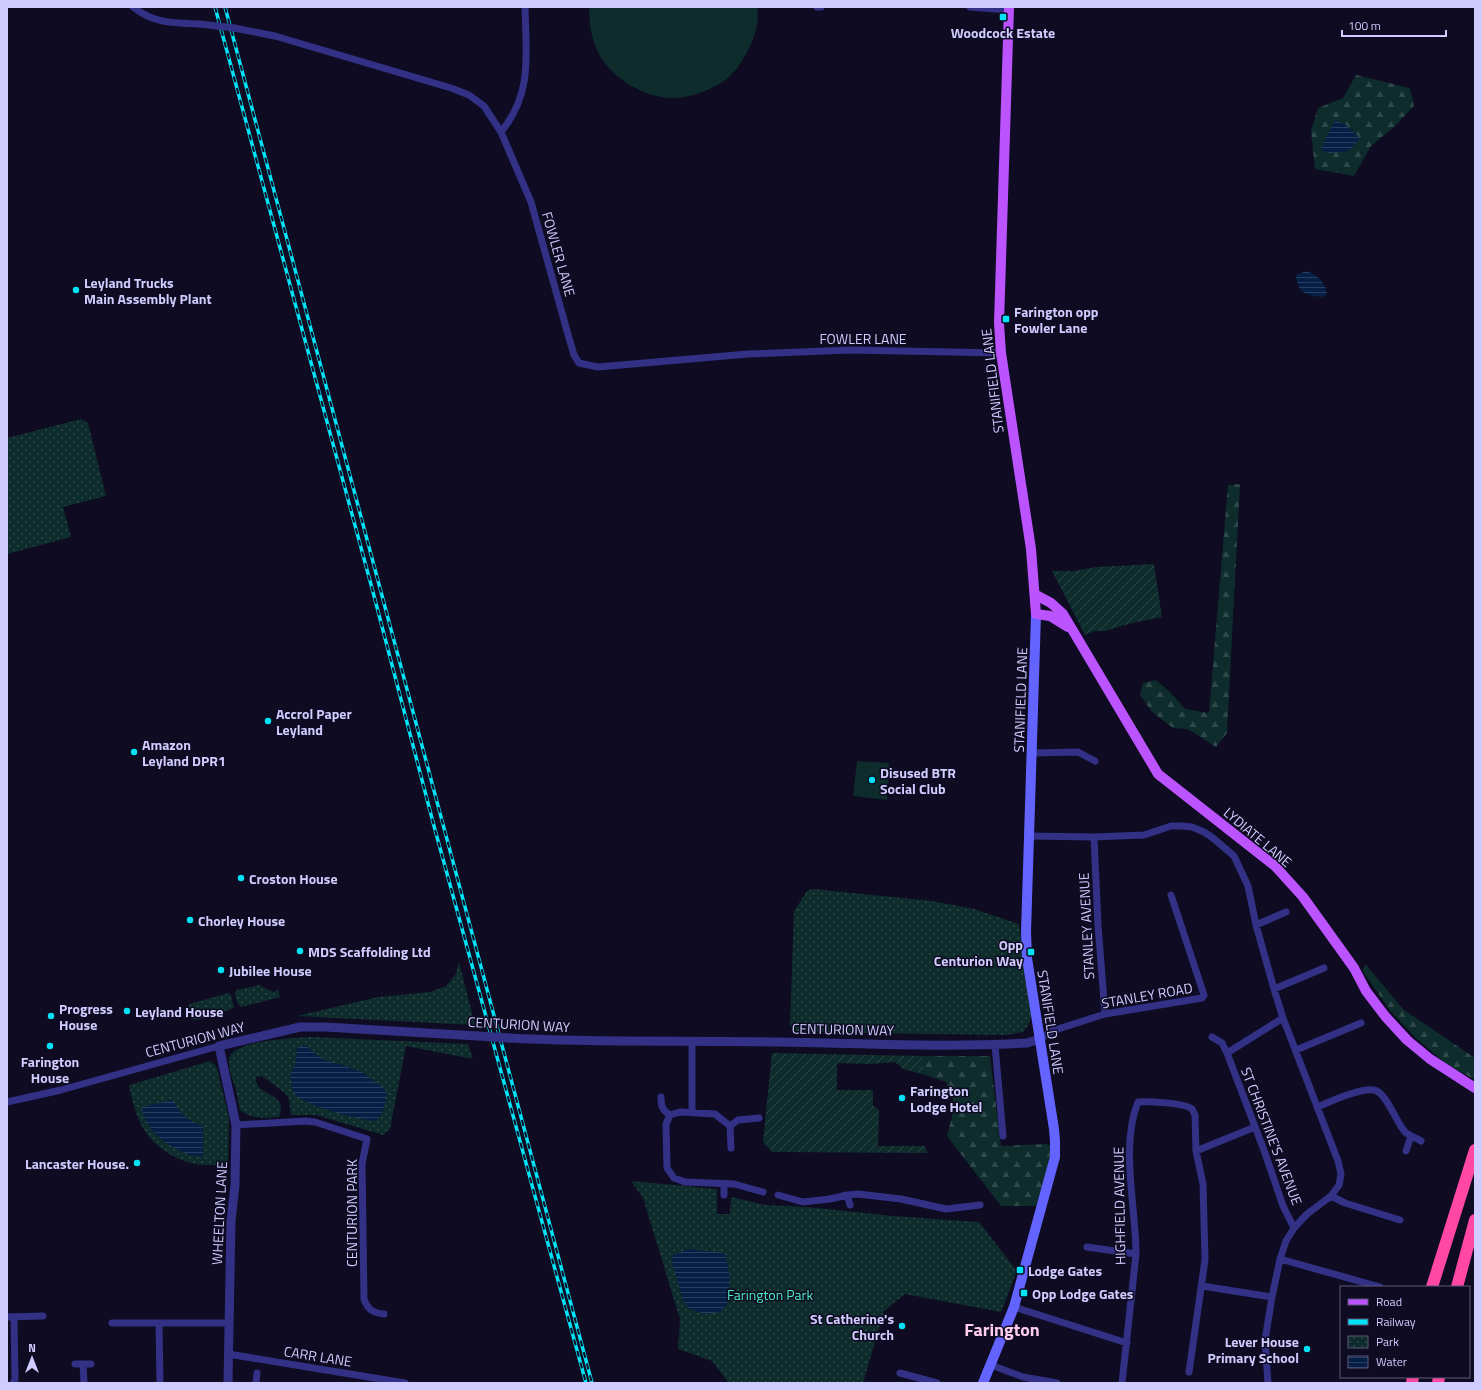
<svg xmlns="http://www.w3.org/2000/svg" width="1482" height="1390" font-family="'Titillium Web',sans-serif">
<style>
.grass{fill:#0d2c2b}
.forest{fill:url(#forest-firs)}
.park{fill:url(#park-dots)}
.garden{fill:url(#garden-furrows)}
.water{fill:url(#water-rules)}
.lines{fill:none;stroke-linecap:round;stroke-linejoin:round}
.minor{stroke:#323186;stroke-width:7}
.tertiary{stroke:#323186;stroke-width:9}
.secondary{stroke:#6363ff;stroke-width:10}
.primary{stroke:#bb53ff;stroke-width:10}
.motorway{stroke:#ff47a3;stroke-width:12}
.rail-casing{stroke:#00e3f7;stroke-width:3.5}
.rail{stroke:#0e0b22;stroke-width:2;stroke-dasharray:6;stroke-linecap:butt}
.minor-bridge{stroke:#323186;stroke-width:7}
.tertiary-bridge{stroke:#323186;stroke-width:9}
.poi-dot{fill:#00e3f7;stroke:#0e0b22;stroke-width:1.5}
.labels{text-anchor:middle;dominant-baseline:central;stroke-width:3;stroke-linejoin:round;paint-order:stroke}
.poi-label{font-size:14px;font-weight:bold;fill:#d0ccff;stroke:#0e0b22;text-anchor:start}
.street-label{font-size:14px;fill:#d0ccff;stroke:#0e0b22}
.park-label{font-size:14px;fill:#4bebc0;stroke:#0e0b22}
.district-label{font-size:18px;font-weight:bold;fill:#ffceee;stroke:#0e0b22}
</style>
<defs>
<pattern id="forest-firs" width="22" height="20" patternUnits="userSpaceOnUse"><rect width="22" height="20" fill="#0d2c2b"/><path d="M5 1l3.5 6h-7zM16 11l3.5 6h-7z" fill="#2f494b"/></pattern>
<pattern id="park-dots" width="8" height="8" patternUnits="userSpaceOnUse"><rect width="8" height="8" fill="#0d2c2b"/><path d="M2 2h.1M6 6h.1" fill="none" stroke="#2f494b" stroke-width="1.8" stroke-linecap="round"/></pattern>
<pattern id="garden-furrows" width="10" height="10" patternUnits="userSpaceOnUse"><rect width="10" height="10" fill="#0d2c2b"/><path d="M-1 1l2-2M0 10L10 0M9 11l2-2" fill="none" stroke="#2f494b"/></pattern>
<pattern id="water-rules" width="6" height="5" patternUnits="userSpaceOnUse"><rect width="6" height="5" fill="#061f45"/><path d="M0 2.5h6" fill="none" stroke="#293e61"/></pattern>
</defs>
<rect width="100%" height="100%" fill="#0e0b22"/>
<path class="grass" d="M589,7h168c3,13 -2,30 -8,41 -6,13 -15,27 -28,35 -15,9 -35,16 -52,15 -27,-2 -57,-20 -70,-44 -8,-15 -10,-31 -10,-47z
M857,761l32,2 -2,37 -34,-4z"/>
<path class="forest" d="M1356,75l54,13 4,18 -19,20 -24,20 -17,30 -39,-7 -4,-38 7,-23 25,-10z
M1240,484l-13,249 -11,14 -28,-18 -15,-1 -21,-16 -12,-17 3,-12 13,-3 15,13 14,16 24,4 19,-228z
M1366,965l38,45 71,48v22l-30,-17 -29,-25 -25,-26 -29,-42z
M922,1056h68l11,90 45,-2 7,3 -8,34 -9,25h-35l-54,-70 8,-31 -9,-23 -21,-7z"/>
<path class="park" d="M81,419l7,4 18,73 -43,11 8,30 -64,17v-116z
M813,889l119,12 42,8 45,15 12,90c0,8 -3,12 -8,18l-16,3 -210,-3 -7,-6 4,-115 13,-20z
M459,962l16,63 -178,-9 81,-19 52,-5 16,-6 10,-12z
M259,985l14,7 5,-2 2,7 -39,10c-4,-3 -6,-10 -6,-15l2,-2z
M229,993l2,2 3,13 -37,12 -5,-1 -3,-15z
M311,1037l157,7 5,15 -67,-13 -16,83 -7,6 -67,-20h-25l-2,-16 -3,-5 -24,-18 -6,1c-2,20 34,15 23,40 -17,1 -25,3 -39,-7 -2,-8 -3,-16 -5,-24 -3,-9 -7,-17 -6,-27 2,-19 67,-21 82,-22z
M210,1061l5,4 2,4 12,48 -1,46 -3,2c-7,0 -15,0 -22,0 -27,-2 -55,-21 -65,-47 -4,-10 -7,-22 -9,-33z
M631,1181l86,8v25h13l1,-17 34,8 43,2 85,9 86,6 38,49 -16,41 -96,-18 -21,17 -21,72h-134l-17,-22 -34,-12 2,-30 -37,-121z"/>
<path class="garden" d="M1154,564l8,53 -30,6 -27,8h-10l-10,4 -33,-64h22l22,-4z
M772,1053l150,3 3,19 -22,-6 -8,-7 -24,2 -34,-1v27h36v15l6,5 -1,36h47l2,7 -155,-1 -9,-10z"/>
<path class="water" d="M1335,120l11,5 14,13 -11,13 -20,2 -8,-3c3,-11 10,-20 14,-30z
M1306,271c11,3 20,12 21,23l-4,3c-16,-1 -26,-4 -27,-22z
M305,1045l19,15 22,6 6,3 9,2 25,19c1,11 -2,23 -10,31 -15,-1 -74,-15 -82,-28 -3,-5 -2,-12 -4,-18 5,-9 7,-17 7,-27z
M172,1100c9,12 15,23 31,25v32c-24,-1 -59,-24 -61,-50z
M689,1249l36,4 5,24 -3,27 -7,8 -15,2 -15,-5 -7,-8 -11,-39 1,-7z"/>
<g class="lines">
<path class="minor" d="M133,7c22,17 40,16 67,17
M817,7h4
M970,7l39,3
M234,28l41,8 176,52 18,7 15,11 17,26 30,70 38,136 5,17 5,8 19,4 150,-13 103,-4 150,3
M501,132c32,-39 25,-78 24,-125
M1032,753l46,-1 17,9
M1029,836l65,1 50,-2 27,-9h11l10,1 12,5 9,6 21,18 14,30 8,39 18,64 9,29 55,143 3,13 -2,11 -8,11 -24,18 -13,14 -8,13 -6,18 -8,38 -7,43 3,43
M1094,837l4,88 7,89
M1256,925l30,-13
M1274,989l50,-21
M1283,1018l-56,35 38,100 18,53 11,22
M1212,1037l10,6 5,10
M1040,1039l12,-8 53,-17 97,-16 2,-3 -33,-100
M995,1045l8,91
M1296,1050l65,-27
M661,1097c0,9 1,13 9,18
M7,1102l54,-12 158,-44
M1318,1107c13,-6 42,-19 56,-17 12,2 22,32 31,42 5,4 11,6 16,9
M692,1112v-70
M236,1125l69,-4 10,1 52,17 -5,25 2,135c4,11 9,14 20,15
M730,1126l8,-6 21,-2
M731,1148l-1,-22 -15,-12 -35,-2 -10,3 -4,9 1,44 7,10 11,4 49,2 29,8
M1196,1151l59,-24
M1406,1151l5,-15
M724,1195v-11
M778,1195l25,7 27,-3 17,-4 11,-1 43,5 45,10 34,-4
M847,1195l3,10
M1331,1196l14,7 55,17
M1087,1247l49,7
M1280,1259l100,28
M1202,1286l70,11
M1014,1307l113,36
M7,1317l36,-1
M112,1323h117
M159,1323l1,60
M228,1354l177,29
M75,1364h16
M83,1364l1,19
M991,1365l32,12 34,6
M900,1373l37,10
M13,1383l2,-4 -1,-62
M256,1383l1,-10
M1122,1383l14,-129c0,-47 -16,-108 2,-152 10,-1 47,1 54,7 1,1 2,5 3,6l1,36 7,33 2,76 -16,112"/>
<path class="tertiary" d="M509,1038c89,5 178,2 267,4 83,1 167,6 251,1l13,-4
M228,1383l3,-162 4,-36 1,-60 -17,-79 81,-19h25l153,9"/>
<path class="secondary" d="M983,1383l31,-76 41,-150v-16l-1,-12 -27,-171 -1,-26 10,-318"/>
<path class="primary" d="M1009,7l-10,316 2,30 30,196 5,65 14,2 18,11
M1036,595l15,8 12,11 95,160 117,92 28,31 51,71 12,23 19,25 22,24 23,19 45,29"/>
<path class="motorway" d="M1432,1287l43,-137
M1457,1287l18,-67
M1412,1383l1,-6
M1438,1383l1,-6"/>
<g class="rail-casing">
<path id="rail" d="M215,7l158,585 61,234 152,557
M225,7l367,1376"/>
</g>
<use href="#rail" class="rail"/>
<path class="minor-bridge" d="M200,24l34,4"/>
<path class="tertiary-bridge" d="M478,1036l31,2"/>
</g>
<g class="poi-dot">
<rect x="999" y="13" width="8" height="8" rx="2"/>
<circle cx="76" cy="290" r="4"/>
<rect x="1002" y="315" width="8" height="8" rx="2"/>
<circle cx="268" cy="721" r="4"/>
<circle cx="134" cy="752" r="4"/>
<circle cx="872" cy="780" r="4"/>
<circle cx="241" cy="878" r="4"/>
<circle cx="190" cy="920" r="4"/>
<circle cx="300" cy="951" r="4"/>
<rect x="1027" y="948" width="8" height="8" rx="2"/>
<circle cx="221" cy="970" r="4"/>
<circle cx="127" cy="1011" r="4"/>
<circle cx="51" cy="1016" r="4"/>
<circle cx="50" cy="1046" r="4"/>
<circle cx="902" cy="1098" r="4"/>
<circle cx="137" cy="1163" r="4"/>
<rect x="1016" y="1266" width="8" height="8" rx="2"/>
<rect x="1020" y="1289" width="8" height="8" rx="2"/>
<circle cx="902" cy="1326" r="4"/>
<circle cx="1307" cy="1349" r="4"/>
</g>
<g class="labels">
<g class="poi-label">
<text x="1003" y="32" text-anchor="middle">Woodcock Estate</text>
<text x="84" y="282">Leyland Trucks<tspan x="84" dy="16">Main Assembly Plant</tspan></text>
<text x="1014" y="311">Farington opp<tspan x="1014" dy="16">Fowler Lane</tspan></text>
<text x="276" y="713">Accrol Paper<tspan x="276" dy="16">Leyland</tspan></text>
<text x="142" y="744">Amazon<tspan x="142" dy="16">Leyland DPR1</tspan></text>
<text x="880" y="772">Disused BTR<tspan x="880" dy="16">Social Club</tspan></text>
<text x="249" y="878">Croston House</text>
<text x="198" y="920">Chorley House</text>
<text x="1023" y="944" text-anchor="end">Opp<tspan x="1023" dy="16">Centurion Way</tspan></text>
<text x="308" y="951">MDS Scaffolding Ltd</text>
<text x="229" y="970">Jubilee House</text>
<text x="59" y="1008">Progress<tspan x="59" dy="16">House</tspan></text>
<text x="135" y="1011">Leyland House</text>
<text x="50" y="1061" text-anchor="middle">Farington<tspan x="50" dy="16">House</tspan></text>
<text x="910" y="1090">Farington<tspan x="910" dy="16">Lodge Hotel</tspan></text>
<text x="129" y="1163" text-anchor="end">Lancaster House.</text>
<text x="1028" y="1270">Lodge Gates</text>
<text x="1032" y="1293">Opp Lodge Gates</text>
<text x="894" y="1318" text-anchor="end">St Catherine's<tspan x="894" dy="16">Church</tspan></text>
<text x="1299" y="1341" text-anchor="end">Lever House<tspan x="1299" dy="16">Primary School</tspan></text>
</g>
<g class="street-label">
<text transform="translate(559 254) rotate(74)">FOWLER LANE</text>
<text x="863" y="338">FOWLER LANE</text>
<text transform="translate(992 381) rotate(-97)">STANIFIELD LANE</text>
<text transform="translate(1020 700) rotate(-88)">STANIFIELD LANE</text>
<text transform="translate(1258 837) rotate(40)">LYDIATE LANE</text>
<text transform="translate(1086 926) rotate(-93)">STANLEY AVENUE</text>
<text transform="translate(1147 995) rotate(-10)">STANLEY ROAD</text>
<text transform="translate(1051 1022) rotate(81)">STANIFIELD LANE</text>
<text transform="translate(519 1024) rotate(3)">CENTURION WAY</text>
<text transform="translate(843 1029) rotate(1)">CENTURION WAY</text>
<text transform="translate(195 1039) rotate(-15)">CENTURION WAY</text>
<text transform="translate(1272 1136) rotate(69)">ST CHRISTINE'S AVENUE</text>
<text transform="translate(1119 1206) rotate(-91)">HIGHFIELD AVENUE</text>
<text transform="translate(219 1213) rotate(-87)">WHEELTON LANE</text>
<text transform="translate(351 1213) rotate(-90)">CENTURION PARK</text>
<text transform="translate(318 1356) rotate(9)">CARR LANE</text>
</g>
<g class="park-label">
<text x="770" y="1294">Farington Park</text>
</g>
<g class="district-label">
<text x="1002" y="1329">Farington</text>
</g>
</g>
<rect width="1482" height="1390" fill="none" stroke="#d0ccff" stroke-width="16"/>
<rect x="1340" y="1286" width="130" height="92" fill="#0e0b22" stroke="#5c587a"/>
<rect x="1348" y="1299" width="20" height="6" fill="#bb53ff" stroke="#5c587a"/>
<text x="1376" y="1306" font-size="12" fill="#d0ccff">Road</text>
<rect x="1348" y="1319" width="20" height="6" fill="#00e3f7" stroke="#5c587a"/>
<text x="1376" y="1326" font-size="12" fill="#d0ccff">Railway</text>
<rect x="1348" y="1336" width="20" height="12" fill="url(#park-dots)" stroke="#5c587a"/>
<text x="1376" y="1346" font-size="12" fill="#d0ccff">Park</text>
<rect x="1348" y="1356" width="20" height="12" fill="url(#water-rules)" stroke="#5c587a"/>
<text x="1376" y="1366" font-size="12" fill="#d0ccff">Water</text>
<g transform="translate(32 1358)" stroke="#0e0b22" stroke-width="3" paint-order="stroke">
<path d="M0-3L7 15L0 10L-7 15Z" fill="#d0ccff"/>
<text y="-6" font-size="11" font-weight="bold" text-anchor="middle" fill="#d0ccff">N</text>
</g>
<path d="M1342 30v6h104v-6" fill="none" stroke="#d0ccff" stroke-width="2"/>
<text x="1348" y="30" font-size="12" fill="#d0ccff" stroke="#0e0b22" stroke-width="3" paint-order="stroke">100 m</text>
</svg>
